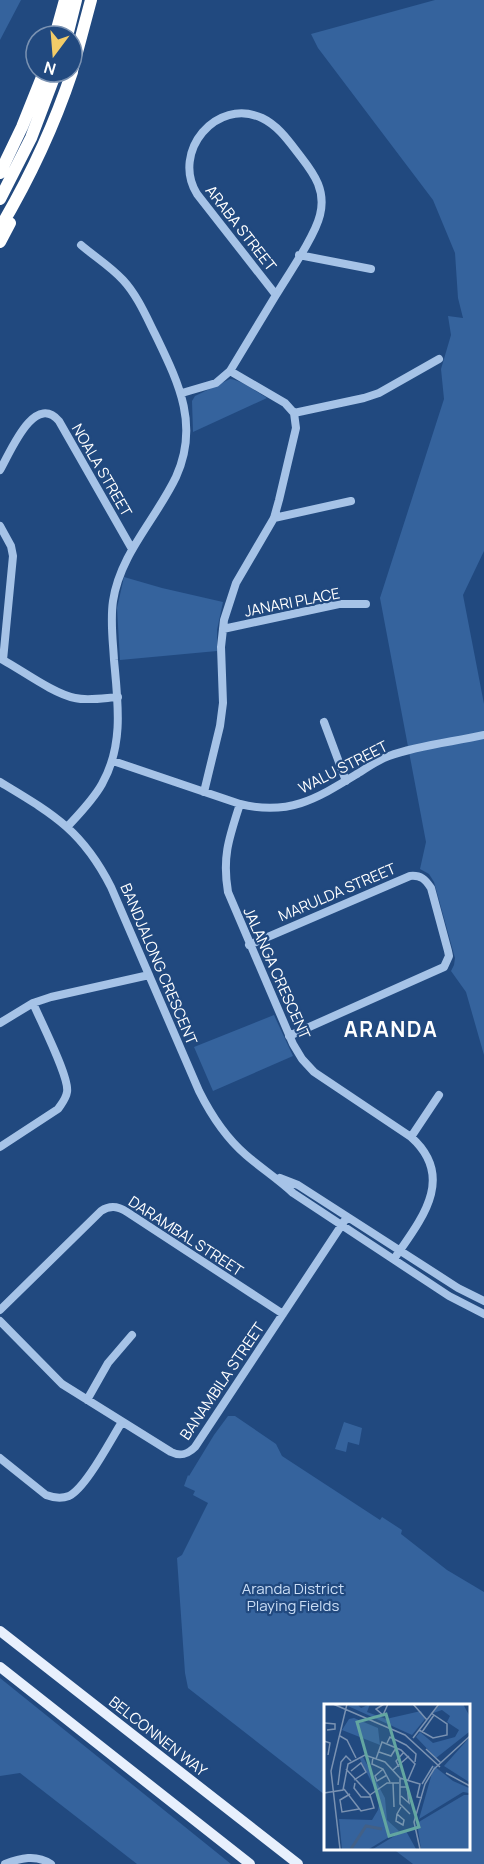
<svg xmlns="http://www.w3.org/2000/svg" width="484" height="1864" font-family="Manrope,sans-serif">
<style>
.green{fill:#35639d}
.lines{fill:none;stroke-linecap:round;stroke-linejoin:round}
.minor{stroke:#a6c3e7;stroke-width:8}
.major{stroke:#e8f0fd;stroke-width:10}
.highway{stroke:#fff;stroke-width:12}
.labels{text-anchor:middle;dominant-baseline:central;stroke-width:4.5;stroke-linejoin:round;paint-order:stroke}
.street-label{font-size:15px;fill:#fff;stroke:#21497f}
.park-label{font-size:15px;fill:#caddf5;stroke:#21497f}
.district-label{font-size:21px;font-weight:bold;letter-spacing:1.5px;fill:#fff;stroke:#21497f}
.inset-river{fill:none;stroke:#426087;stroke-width:3}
.inset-road{fill:none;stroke:#7a92b2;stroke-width:1.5}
.view{fill:#63a6a1;fill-opacity:0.15;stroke:#63a6a1;stroke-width:3}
.inset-edge{fill:none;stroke:#fff;stroke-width:3}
</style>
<rect width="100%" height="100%" fill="#21497f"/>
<path class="green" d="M0,0h21l-21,40z
M435,0h49v551l-21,44 21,109v351l-18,-63 -15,-21 3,-6 1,-7 -21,-76 -5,-8 -9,-5 6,-27 -46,-244 64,-199 -3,-30 10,-34 -3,-19 15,2 -5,-20 -3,-45 -22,-53 -115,-152 -7,-14z
M230,379c12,1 26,13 37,19l-74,34 -1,-31 3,-5z
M124,577l38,11 61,14 -6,28v21l-97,9 -3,-52z
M274,1015l19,41 -80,35 -19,-44z
M228,1416h7l41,28 6,12 98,64 2,-3 20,13 -1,4 46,36 37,22v272h-71l-21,-16h76v-143h-143v90l-137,-107 -3,-15 -8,-115 5,-3 26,-52 -15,-8 2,-4 -11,-5 4,-11 1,1 25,-41z
M344,1422l18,6 -3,17 -11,-3 -2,10 -11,-3z
M0,1678l231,186h-94l-117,-91 -20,3z"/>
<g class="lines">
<path class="minor" d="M299,255l72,14
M230,371l55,32 9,10 70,-15 15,-5 60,-34
M182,393l34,-10 14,-12 46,-76 -79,-101c-26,-42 19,-97 65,-76 17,8 28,25 39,39 14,18 25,34 19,58 -5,21 -32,60 -44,80
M0,470c10,-17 34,-78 59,-49l73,128
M274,518l77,-17
M0,526l11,20 2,10 -10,104c20,11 51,34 72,38 13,3 29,0 43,-1
M223,629l116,-25h27
M324,722l22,59
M113,761l127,43c49,12 76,-5 117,-30 10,-6 20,-14 32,-18 30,-11 64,-14 95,-21
M0,782c53,32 82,48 111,105l88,204c12,24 26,46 47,64 15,13 32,24 47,38l156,103 35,18
M204,792l16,-66 3,-23 -2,-56 3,-27 12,-37 38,-65 5,-18 17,-72 -2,-15
M240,804c-11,34 -18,53 -12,88l65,152 9,15 12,13 97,65c46,41 9,84 -17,122
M68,826c12,-13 25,-26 34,-42 22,-39 16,-81 12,-124 -1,-19 -4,-39 -1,-59 7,-47 43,-82 63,-124 24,-53 2,-95 -21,-143 -9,-18 -18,-39 -32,-54 -13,-14 -28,-23 -42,-35
M249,945l161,-69c11,-1 15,3 21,12l17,63 1,5 -5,11 -155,69
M0,1023l33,-20 18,-6 98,-22
M411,1137l28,-42
M0,1147l58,-38c4,-6 8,-10 9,-17 3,-14 -27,-72 -34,-89
M280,1178l18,7 160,103 26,13
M0,1310l101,-99c9,-6 17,-5 26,1l156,102
M0,1321l62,63 109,68c10,5 17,2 24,-5l152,-230
M87,1400l21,-37 24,-28
M0,1458l46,37c8,3 15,4 23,1 17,-8 42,-57 53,-74
M5,1864c15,-6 31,-10 46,0"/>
<path class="major" d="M0,1631l298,233
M0,1667l250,197"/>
<path class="highway" d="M55,36l10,-36
M67,36l9,-36
M72,71l19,-71
M0,173l22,-46 22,-55
M0,199l31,-61 25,-66
M0,228c29,-49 54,-102 72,-156
M0,242l10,-19"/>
</g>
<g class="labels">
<g class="street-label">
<text transform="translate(241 228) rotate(52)">ARABA STREET</text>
<text transform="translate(102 470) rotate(60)">NOALA STREET</text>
<text transform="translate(292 602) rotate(-11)">JANARI PLACE</text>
<text transform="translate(343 767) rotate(-27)">WALU STREET</text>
<text transform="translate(337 892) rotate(-23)">MARULDA STREET</text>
<text transform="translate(159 964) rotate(67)">BANDJALONG CRESCENT</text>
<text transform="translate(277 973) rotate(66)">JALANGA CRESCENT</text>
<text transform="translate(186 1236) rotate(33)">DARAMBAL STREET</text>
<text transform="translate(222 1381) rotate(-56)">BANAMBILA STREET</text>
<text transform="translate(158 1736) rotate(38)">BELCONNEN WAY</text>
</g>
<g class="park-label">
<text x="293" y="1588">Aranda District<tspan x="293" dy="17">Playing Fields</tspan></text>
</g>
<g class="district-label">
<text x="391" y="1029">ARANDA</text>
</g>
</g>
<g transform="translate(324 1704)">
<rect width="146" height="146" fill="#21497f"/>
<path d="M33,0l4,4 9,-4 -3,8 19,7 35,-8 4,8 -13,16 -64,-29zM116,0h23l6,11v17l-33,26 -20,-21 4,-5 13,11 22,-6 4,-7 -12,-8 3,-6 -8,-6 -9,3zM30,14l24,10 2,17 -38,-15 7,-11zM145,34v44l-25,-16zM35,53h4l22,41 2,22 12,11 -30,18h-27l-3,-30 33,1 6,-10 2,-11zM110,62l19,15 16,7v5l-6,-1 -44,27zM140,91h5v54h-48l-4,-26zM82,127l10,18h-43l28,-17z" fill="#35639d"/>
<path class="inset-river" d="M27,145l15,-23 16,3"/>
<path class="inset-road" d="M9,0l72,31 35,32M60,0l-8,5 7,6 5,-11M89,0l14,16M1,19l10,1v5l-8,1M95,26l14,8 14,-3v-11l-16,-11M98,28l12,-17M16,32l7,4 9,18M89,34l26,-34M0,37l6,2 -2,12M63,39l3,-6 16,8 10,9 -1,8M102,45l15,14M55,48l12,4 5,-8M49,53l-1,7 11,5 7,13M52,55l6,-17 19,8 14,14 -7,16M75,63l-3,-6 8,-9M59,65l-8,7 2,5 10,-6M69,66l16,-14M27,67l10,-8 5,9 -12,8M122,69l24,13M76,74v26l10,10M31,79l-1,5 7,9h10M69,79l1,24M98,80l11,-18M14,81l3,-23 5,-6 5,5M76,83h7l2,16 -8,-7M20,85l17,22 13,-3 -4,-13 -24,-26M0,89l19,-3 5,-26 17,-9 20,7 15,16 20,6 -3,13 5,1M26,90l-10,6 2,12 17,-3M46,91l17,-12h12M73,110l-1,7 7,4 1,-5 -7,-6 4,-7M16,145l-9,-78 16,-67M96,145l-6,-27 11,-38 9,-15 36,-33"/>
<path class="view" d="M62,10l33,113 -30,9 -32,-114z"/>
<rect width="146" height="146" class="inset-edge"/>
</g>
<g transform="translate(54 54) rotate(196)"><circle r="28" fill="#21497f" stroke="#7a92b2" stroke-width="1.5"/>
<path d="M0-4.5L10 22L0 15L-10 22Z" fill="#f3cc68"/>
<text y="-9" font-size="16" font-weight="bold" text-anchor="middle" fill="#ffffff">N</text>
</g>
</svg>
